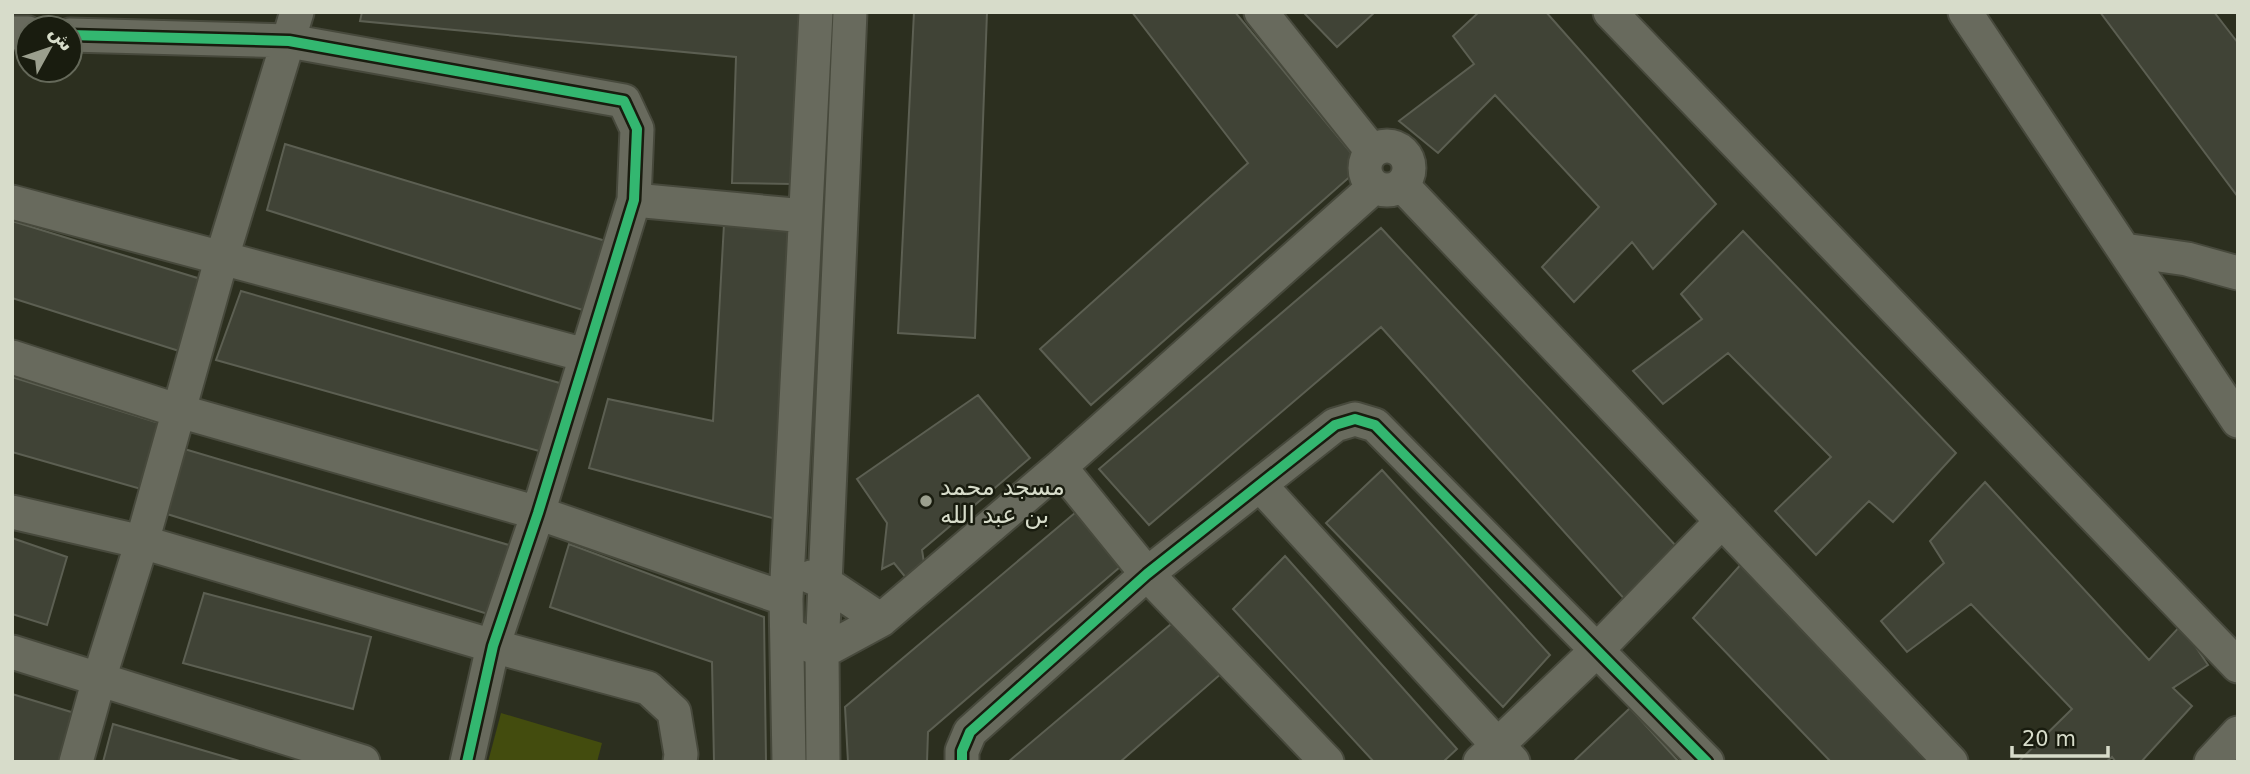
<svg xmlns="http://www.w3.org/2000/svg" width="2250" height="774" font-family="'DejaVu Sans',Vazirmatn,sans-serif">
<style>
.green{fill:#434c0e}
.building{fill:#404336;stroke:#5c5f52;stroke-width:2}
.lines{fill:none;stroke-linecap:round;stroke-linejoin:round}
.minor-casing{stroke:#47493c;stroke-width:37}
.minor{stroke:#686a5d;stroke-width:33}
.cycleway-casing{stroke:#191c0f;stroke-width:15}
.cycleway{stroke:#33b770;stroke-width:10}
.poi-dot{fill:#9b9f8e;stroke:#191c0f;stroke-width:2.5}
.labels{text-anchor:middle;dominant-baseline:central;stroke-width:5;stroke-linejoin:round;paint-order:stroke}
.poi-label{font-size:24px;fill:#d7dcca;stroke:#191c0f;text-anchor:start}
</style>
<rect width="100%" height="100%" fill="#2c2f1f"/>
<path class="green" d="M501,713l101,30 -5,19h-109z"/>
<path class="building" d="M362,12h442l-12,172 -60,-1 4,-126 -376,-36z
M914,12h73l-12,326 -77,-5z
M1132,12h103l127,154 -271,239 -51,-56 208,-186z
M1308,12h67l-38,35 -32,-33z
M1479,12h67l170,192 -63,65 -21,-27 -58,60 -32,-35 57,-60 -104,-112 -57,58 -39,-32 75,-57 -21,-28z
M2100,12h114l24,31v154z
M285,144l324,98 -20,70 -322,-102z
M12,221l192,59 -25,71 -167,-53z
M724,224l78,1 -15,297 -198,-54 19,-69 105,22z
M1381,228l296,319 -50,55 -246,-275 -232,198 -50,-56z
M1743,231l213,222 -63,69 -24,-21 -53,54 -41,-44 56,-54 -103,-104 -65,51 -30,-33 69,-52 -21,-25z
M241,291l329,95 -17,69 -337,-95z
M12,377l147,46 -18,66 -129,-37z
M978,395l52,63 -108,92 3,19 -14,15 -17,-21 -12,6 5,-46 -30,-44z
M181,448l331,98 -21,69 -324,-101z
M1382,470l168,185 -47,52 -177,-184z
M1985,482l164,178 32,-35 27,40 -35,23 19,18 -51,56h-25l-4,-5 -6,5h-88l54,-53 -101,-105 -64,48 -26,-31 63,-58 -14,-22z
M1076,512l51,49 -199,171 -1,30h-79l-3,-55z
M12,538l55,19 -20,68 -35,-11z
M569,544l195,73 2,145h-52l-2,-100 -162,-55z
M1285,556l172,193 -14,13h-69l-141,-153z
M1743,562l185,200h-97l-138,-144z
M204,593l167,44 -18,72 -170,-46z
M1177,619l45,54 -102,89h-112z
M12,694l69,21 -20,47h-49z
M1630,708l49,54h-106z
M113,724l130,38h-140z"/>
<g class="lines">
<g class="minor-casing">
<path id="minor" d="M1261,12l111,139
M1610,12l628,654
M1965,12l273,409
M12,33h16
M70,35l219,6 335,60 13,28 -3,71 -96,313 -45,133 -26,116
M1365 168a22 22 0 1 1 44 0a22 22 0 1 1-44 0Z
M1402,185l549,577
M634,200l171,16
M12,202l573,153
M2124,250l63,9 51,14
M12,357l167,54 359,102 248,86
M1060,467l87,107 180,188
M1260,485l253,277
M12,512l130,30 351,104 155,42 26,24 7,42 -1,8
M811,577l16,7 54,36
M788,633l34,19 59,-32 179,-153 314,-280
M12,652l351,110
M76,762l23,-83 43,-137 80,-285 75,-245
M789,762l-3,-163 30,-587
M823,762l-1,-110 28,-640
M962,762v-11l8,-19 177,-158 188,-149 20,-6 20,6 332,337
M1480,762l117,-112 125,-129
M2211,762l27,-29"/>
</g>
<use href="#minor" class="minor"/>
<g class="cycleway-casing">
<path id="cycleway" d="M70,35l219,6 335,60 13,28 -3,71 -96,313 -45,133 -26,116
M962,762v-11l8,-19 177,-158 188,-149 20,-6 20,6 332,337"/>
</g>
<use href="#cycleway" class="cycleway"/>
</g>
<circle class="poi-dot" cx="926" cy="501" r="7"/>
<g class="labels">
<g class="poi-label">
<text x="940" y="487">مسجد محمد<tspan x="940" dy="28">بن عبد الله</tspan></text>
</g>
</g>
<rect width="2250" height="774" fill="none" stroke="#d7dcca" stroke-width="28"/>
<g transform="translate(49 49) rotate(50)"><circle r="33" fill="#191c0f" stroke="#65695a" stroke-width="2"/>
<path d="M0-5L12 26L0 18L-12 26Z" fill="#9b9f8e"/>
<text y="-10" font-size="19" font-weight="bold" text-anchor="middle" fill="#d7dcca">ش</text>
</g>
<path d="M2012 746v10h96v-10" fill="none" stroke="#d7dcca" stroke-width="3.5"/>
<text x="2022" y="746" font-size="21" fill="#d7dcca" stroke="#191c0f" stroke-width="5" paint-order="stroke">20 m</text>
</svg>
